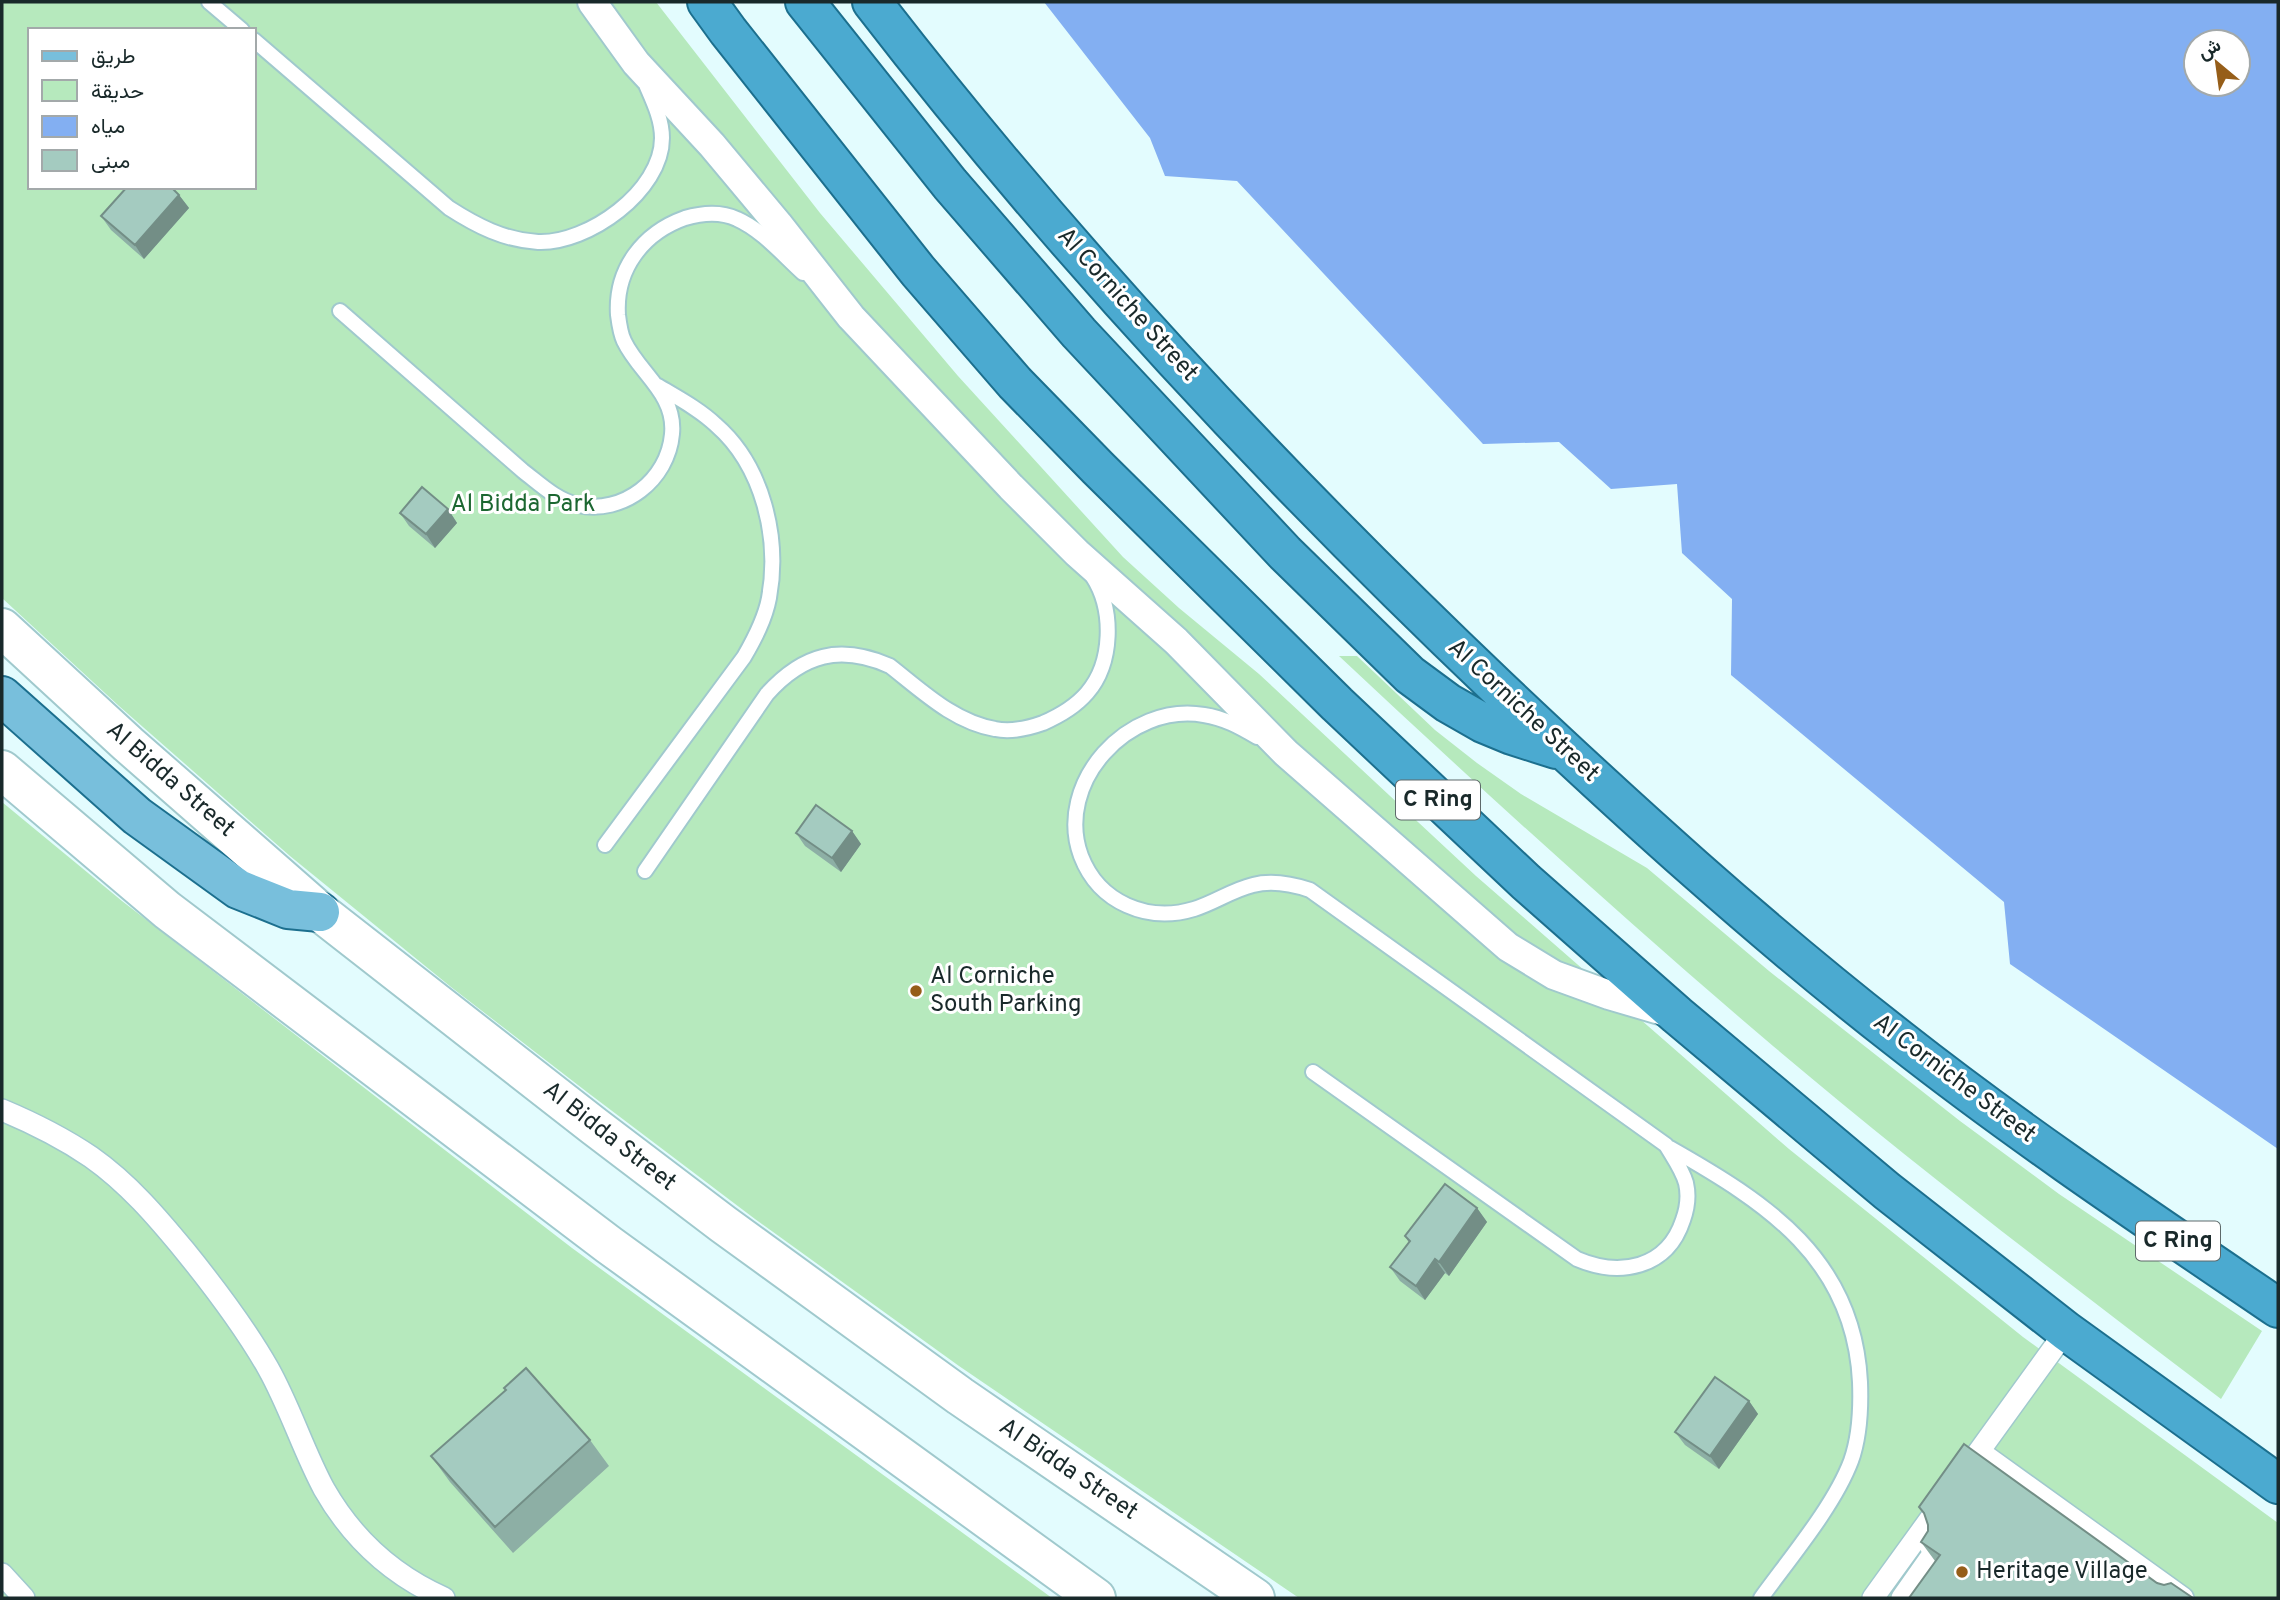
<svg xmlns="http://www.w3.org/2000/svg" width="2280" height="1600" font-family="Overpass,Vazirmatn,sans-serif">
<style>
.green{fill:#b6e9bd;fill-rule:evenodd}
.water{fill:#83aff2;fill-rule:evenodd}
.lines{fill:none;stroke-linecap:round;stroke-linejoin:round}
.service-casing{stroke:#a0c9cd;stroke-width:18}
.pedestrian-casing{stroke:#a0c9cd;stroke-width:24}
.minor-casing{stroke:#a0c9cd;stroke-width:32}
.secondary-casing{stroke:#a0c9cd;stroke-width:42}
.primary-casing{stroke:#1c6f8e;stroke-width:42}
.trunk-casing{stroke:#1c6f8e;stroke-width:42}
.service{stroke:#fff;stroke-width:14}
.pedestrian{stroke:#fff;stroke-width:21}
.minor{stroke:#fff;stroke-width:28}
.secondary{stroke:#fff;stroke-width:38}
.primary{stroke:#78bfdc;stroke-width:38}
.trunk{stroke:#4baad0;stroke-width:38}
.wall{fill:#8dafa5}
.shaded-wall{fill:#738e86}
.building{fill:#a4cbc0;stroke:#738e86;stroke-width:2}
.poi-dot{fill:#965e19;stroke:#fff;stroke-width:2.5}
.labels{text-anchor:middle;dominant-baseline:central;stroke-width:6;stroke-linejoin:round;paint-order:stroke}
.shield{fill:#fff;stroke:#5e696a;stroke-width:2}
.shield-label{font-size:23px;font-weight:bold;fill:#19292a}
.street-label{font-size:24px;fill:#19292a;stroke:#fff}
.park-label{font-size:24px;fill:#1c6731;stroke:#fff}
.poi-label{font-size:24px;fill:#19292a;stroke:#fff;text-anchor:start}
</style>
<rect width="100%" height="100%" fill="#e3fcfe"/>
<path class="green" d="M2,2h654l164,211 138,163 165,181 56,51 80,66 217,202 313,273 234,188 255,186v75h-979l-340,-232 -204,-147 -168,-127 -136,-105 -161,-131 -171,-150 -117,-108zM30,30h224v157h-224z
M1339,656h18l78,74 42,33 44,31 126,74 122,103 191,150 99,73 203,137 -41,68c-154,-117 -308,-234 -455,-359 -146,-124 -287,-253 -427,-384z
M2,802l120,99 450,347 480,350h-1050z"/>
<path class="water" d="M1044,2h1234v1147l-268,-185 -6,-62 -273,-227 1,-76 -50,-46 -5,-69 -66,5 -52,-47 -76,2 -246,-263 -72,-5 -15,-38zM2196,42h42v42h-42z"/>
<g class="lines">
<g class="service-casing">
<path id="service" d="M209,2l33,28
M254,40l195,168c28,18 55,32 89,34 50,2 124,-51 124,-104 0,-18 -8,-35 -15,-51
M340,311l183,160c17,13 33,29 55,34 45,10 90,-25 94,-71 4,-40 -33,-61 -48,-93 -3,-6 -5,-18 -6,-26 -3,-46 25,-82 67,-97 17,-5 35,-7 52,1 25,11 46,36 66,54
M1257,737c-17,-10 -33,-19 -53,-22 -76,-13 -150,68 -123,141 18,47 67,67 113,53 20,-6 38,-19 59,-24 19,-5 39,-1 57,5l356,255c7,12 16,24 20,38 3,13 1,26 -3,37 -16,49 -64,57 -106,39l-264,-187
M605,845l139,-188c11,-19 21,-38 25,-59 11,-60 -6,-132 -53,-173 -17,-16 -38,-27 -58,-39
M645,871l122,-177c36,-40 73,-50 123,-28 32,25 64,56 105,63 15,3 34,-1 48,-6 16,-7 32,-16 44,-30 26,-30 27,-83 6,-116
M1670,1148c97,55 184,111 190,234 1,26 0,54 -9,79 -17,45 -61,97 -90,137"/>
</g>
<g class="pedestrian-casing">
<path id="pedestrian" d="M2,1110c31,13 61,28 89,47 37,26 66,60 94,94 30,37 59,75 83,117 22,39 35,82 56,121 28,49 68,86 120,109
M1980,1452l203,146
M2,1574l22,24
M1873,1598l193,-267
M1902,1598l31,-44 -3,-10 -11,-8"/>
</g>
<g class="minor-casing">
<path id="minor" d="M592,2l44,61 76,82 66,79 73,93 160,170 66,66 99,88 110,112 222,194 46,28 55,20 61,18"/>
</g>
<g class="secondary-casing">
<path id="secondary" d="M2,628l126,116 192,168 274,214 129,98 237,172 295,202
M2,770l165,140 442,335 487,353"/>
</g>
<g class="primary-casing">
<path id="primary" d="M2,696l135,120 101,73 50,20 32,3"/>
</g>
<g class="trunk-casing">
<path id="trunk" d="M707,2l21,29 190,240 97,112 83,85 239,236 189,178 151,133 210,176 179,140 212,153
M805,2l145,182 129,149 206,220 125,122 38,28 35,20 29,12 44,14
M872,2c189,245 402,473 626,686 129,122 261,242 401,351 122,96 251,182 379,269"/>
</g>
<use href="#service" class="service"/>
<use href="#pedestrian" class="pedestrian"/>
<use href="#minor" class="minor"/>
<use href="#secondary" class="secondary"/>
<use href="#primary" class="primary"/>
<use href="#trunk" class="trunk"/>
</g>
<path class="wall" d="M179,195l10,13 -45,51 -33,-29 -10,-14z
M448,509l9,14 -22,25 -26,-22 -9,-13z
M852,831l9,13 -20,28 -36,-26 -9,-13z
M1477,1208l10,14 -38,54 -4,-3 -20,27 -25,-19 -10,-14 19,-24 -4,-7z
M1749,1401l9,13 -39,55 -34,-24 -10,-13z
M590,1440l19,26 -96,87 -63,-71 -19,-26z
M1921,1542l236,41 36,15 -258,-37z"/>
<path class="shaded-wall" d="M179,195l10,13 -45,51 -9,-14z
M448,509l9,14 -22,25 -9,-14z
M852,831l9,13 -20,28 -9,-14z
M1477,1208l10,14 -38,54 -10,-14z
M1435,1259l10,14 -20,27 -9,-14z
M1749,1401l9,13 -39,55 -9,-13z"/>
<path class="building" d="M127,187h44l8,8 -44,50 -34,-29z
M422,487l26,22 -22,25 -26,-21z
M816,805l36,26 -20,27 -36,-25z
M1445,1184l32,24 -38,54 -4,-3 -19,27 -26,-19 20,-26 -5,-5z
M526,1368l64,72 -95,87 -64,-71 75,-66 -2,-2z
M1715,1377l34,24 -39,55 -35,-24z
M1964,1444l193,139 7,2 7,-2 22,15h-284l31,-43 -19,-13 7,-11v-6l-4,-12 -5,-6z"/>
<g class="poi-dot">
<circle cx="916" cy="991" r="7"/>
<circle cx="1962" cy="1572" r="7"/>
</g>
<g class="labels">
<g class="shield">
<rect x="1396" y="780.5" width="84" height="39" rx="5"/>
<rect x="2136" y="1221.5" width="84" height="39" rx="5"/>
</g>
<g class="shield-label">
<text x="1438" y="800">C Ring</text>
<text x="2178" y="1241">C Ring</text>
</g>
<g class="street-label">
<text transform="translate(1127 305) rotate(48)">Al Corniche Street</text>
<text transform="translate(1523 711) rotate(43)">Al Corniche Street</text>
<text transform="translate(170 780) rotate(41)">Al Bidda Street</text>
<text transform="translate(1954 1079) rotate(37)">Al Corniche Street</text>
<text transform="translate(609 1137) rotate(38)">Al Bidda Street</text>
<text transform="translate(1068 1470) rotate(34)">Al Bidda Street</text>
</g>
<g class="park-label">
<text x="523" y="505">Al Bidda Park</text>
</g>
<g class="poi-label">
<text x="930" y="977">Al Corniche<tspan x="930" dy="28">South Parking</tspan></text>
<text x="1976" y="1572">Heritage Village</text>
</g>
</g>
<rect width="2280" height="1600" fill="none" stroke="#19292a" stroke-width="7"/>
<rect x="28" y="28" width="228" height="161" fill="#ffffff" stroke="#a3a9aa" stroke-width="2"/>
<rect x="42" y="51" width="35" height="10" fill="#78bfdc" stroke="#a3a9aa" stroke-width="2"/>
<text x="91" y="63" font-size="21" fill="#19292a">طريق</text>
<rect x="42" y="80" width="35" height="21" fill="#b6e9bd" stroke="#a3a9aa" stroke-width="2"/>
<text x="91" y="98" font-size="21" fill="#19292a">حديقة</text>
<rect x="42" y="116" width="35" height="21" fill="#83aff2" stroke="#a3a9aa" stroke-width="2"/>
<text x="91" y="133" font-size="21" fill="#19292a">مياه</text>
<rect x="42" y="150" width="35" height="21" fill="#a4cbc0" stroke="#a3a9aa" stroke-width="2"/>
<text x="91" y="168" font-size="21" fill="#19292a">مبنى</text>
<g transform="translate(2217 63) rotate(331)"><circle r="33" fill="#ffffff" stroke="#a3a9aa" stroke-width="2"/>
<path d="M0-5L12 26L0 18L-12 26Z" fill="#965e19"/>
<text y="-10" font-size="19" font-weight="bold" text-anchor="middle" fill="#19292a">ش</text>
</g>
</svg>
